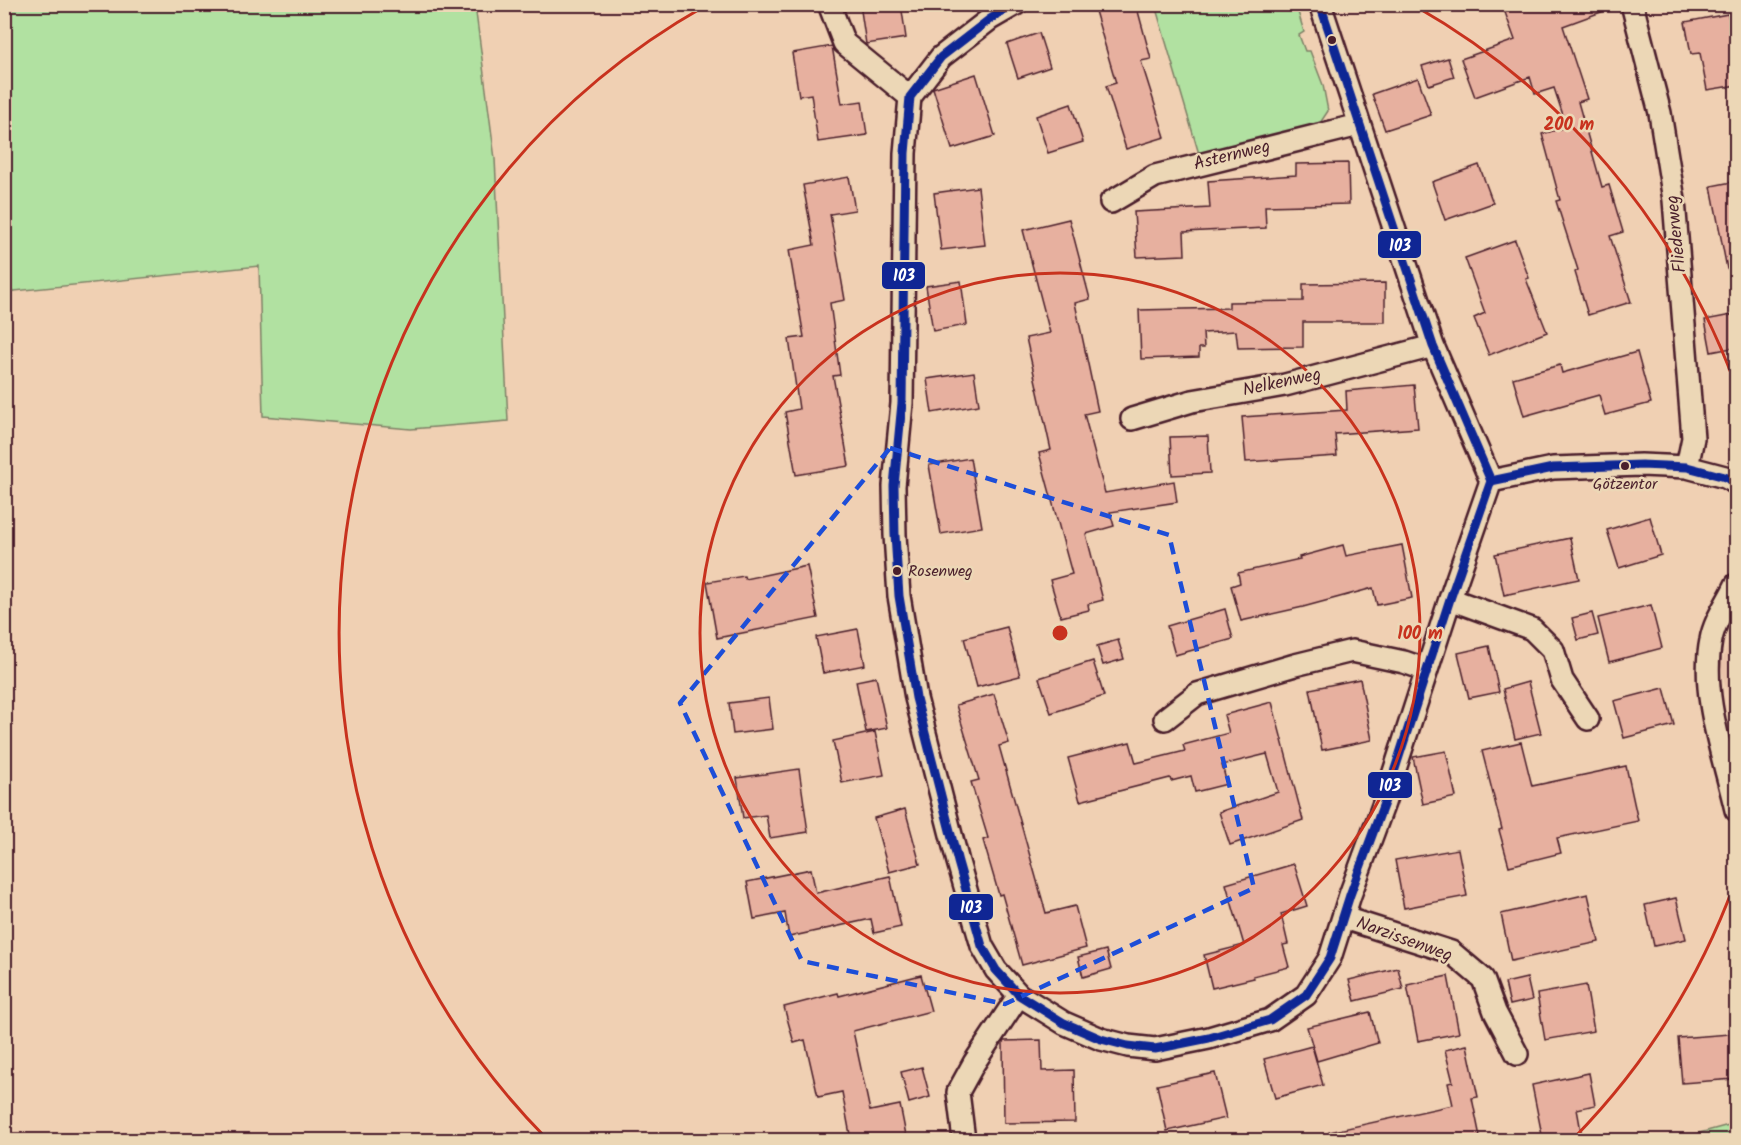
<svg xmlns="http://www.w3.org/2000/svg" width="1741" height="1145" font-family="Kalam,sans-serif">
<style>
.built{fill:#eac3aa}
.green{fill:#b1e1a1;stroke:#7e8066;stroke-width:1.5}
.building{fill:#e7b09f;stroke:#4a1f2b;stroke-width:1.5}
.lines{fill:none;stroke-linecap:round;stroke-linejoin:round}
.street-casing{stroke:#4a1f2b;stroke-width:26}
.street{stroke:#ecd7b6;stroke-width:21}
.bus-1-casing{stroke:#ecd7b6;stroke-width:14}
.bus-1{stroke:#102694;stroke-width:9}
.marked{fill:none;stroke:#1d4ed8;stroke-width:4.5;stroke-dasharray:12 8;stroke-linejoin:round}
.ring{fill:none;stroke:#c8321e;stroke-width:3}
.bus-dot{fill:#4a1f2b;stroke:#ecd7b6;stroke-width:2}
.labels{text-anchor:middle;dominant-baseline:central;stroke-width:5;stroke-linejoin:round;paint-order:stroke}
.bus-label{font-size:16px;fill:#4a1f2b;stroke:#ecd7b6}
.street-label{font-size:18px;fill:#4a1f2b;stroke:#ecd7b6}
.centre{fill:#c8321e;stroke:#ecd7b6;stroke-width:3}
.ring-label{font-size:18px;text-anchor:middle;font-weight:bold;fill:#c8321e;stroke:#ecd7b6;stroke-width:5;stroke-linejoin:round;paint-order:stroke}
.line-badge{stroke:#ecd7b6;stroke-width:2}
.badge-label{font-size:16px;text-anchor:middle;font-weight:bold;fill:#fff}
</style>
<rect width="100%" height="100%" fill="#f0d0b3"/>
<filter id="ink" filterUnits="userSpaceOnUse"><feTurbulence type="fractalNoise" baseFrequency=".0167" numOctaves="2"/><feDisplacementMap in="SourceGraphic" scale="12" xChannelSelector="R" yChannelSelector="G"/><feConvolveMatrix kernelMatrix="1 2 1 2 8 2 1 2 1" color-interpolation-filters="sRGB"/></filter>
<g filter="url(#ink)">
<path class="built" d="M1736,617v112l-15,-62z"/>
<path class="green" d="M4,5h471l20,154 13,262 -97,8 -148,-13 -4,-150 -254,26z
M1155,5h141l8,27 -5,3 6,16h5l13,34 5,26 -8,12 -121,31z
M1736,1123v17h-62z"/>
<path class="building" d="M860,4h41l5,34 -40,6z
M1093,4h43l15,55 -10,2 24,76 -39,12 -20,-63 10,-3z
M1502,4h113v3l-52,19 24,73 -9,3 24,85 7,-2 14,47 -13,4 21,66 -43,13 -13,-43 3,-2 -22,-69 4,-1 -18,-66 25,-7 -13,-39 -19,6 -5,-17 -55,20 -14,-38 54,-19z
M1728,14l4,24 5,-1v48l-30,5 -7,-37 -9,1 -6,-32z
M1039,33l11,34 -32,11 -11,-34z
M832,46l10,58 20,-3 5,34 -49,7 -7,-48 -12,2 -7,-43z
M1448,58l6,19 -25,8 -7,-19z
M976,74l19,62 -43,13 -19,-61z
M1418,78l13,37 -46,15 -13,-36z
M1071,104l12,38 -35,11 -12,-37z
M1348,163l1,41 -84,2 1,22 -82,4 1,23 -48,2 -3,-45 76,-4 -2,-27 88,-6v-11z
M1479,165l14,38 -48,17 -13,-38z
M849,177l6,33 -25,4 15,86 -15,3 10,72 -7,1 16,90 -53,9 -11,-63 14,-3 -10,-70 15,-2 -15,-87 25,-5 -11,-60z
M1737,181v87l-10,1 -16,-83z
M978,187l7,58 -44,5 -7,-57z
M1069,219l21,80 -15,4 23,108 -14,3 21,79 69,-12 3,21 -67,10 4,14 -28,8 17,66 -15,4 1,6 -28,7 -11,-37 22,-6 -33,-121 12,-3 -25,-112 24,-5 -27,-103z
M1515,240l14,38 -3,1 21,53 -58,23 -15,-37 11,-5 -20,-55z
M961,281l6,44 -34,6 -7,-45z
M1385,283v39h-82v25l-65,1 -2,-17 -33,2 1,15h-5v9l-58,2 -2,-49 90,-2v-6l74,-1v-17z
M1737,314v33l-26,5 -6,-32z
M1637,352l14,51 -46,12 -6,-20 -75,21 -11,-38 47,-13 2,8z
M974,372l5,33 -47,8 -5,-34z
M1414,385l4,43 -83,6 2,22 -91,6 -4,-45 105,-7 -1,-19z
M1208,436l2,37 -38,2 -2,-38z
M970,458l12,69 -41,7 -12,-69z
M1650,517l11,38 -42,13 -12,-38z
M1570,538l9,41 -75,16 -9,-41z
M1343,545l3,11 56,-11 10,53 -35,7 -4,-17 -70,19 -62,14 -10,-35 9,-3 -2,-10 62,-14 -1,-2z
M807,566l11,52 -101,20 -10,-56 37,-6 1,3z
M1651,605l11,43 -53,14 -11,-44z
M1225,609l8,30 -58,16 -8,-29z
M1592,613l6,22 -20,5 -6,-22z
M1007,627l13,49 -43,11 -13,-49z
M858,629l7,36 -42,8 -7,-36z
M1118,640l6,19 -21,6 -6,-19z
M1489,646l10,46 -30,6 -11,-45z
M1093,661l11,35 -53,17 -12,-35z
M876,677l11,51 -21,4 -10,-51z
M1360,679l12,61 -50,10 -12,-61z
M1528,682l13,51 -26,6 -12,-50z
M1664,688l10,37 -50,13 -10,-37z
M994,694l15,49 -10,3 47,167 29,-7 11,42 -64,17 -20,-71 -3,1 -16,-55 5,-2 -17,-56 8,-2 -23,-75z
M769,698l4,31 -40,5 -4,-31z
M1272,702l31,118 -73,25 -11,-33 59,-20 -11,-38 -45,11 5,19 -32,8 -4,-16 -20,5 -1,-3 -90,23 -12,-43 62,-16 6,21 49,-12 -2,-6 46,-12 -5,-18z
M875,732l9,43 -42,8 -9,-42z
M1521,742l11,44 94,-20 12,55 -81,17 4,15 -52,13 -10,-36 3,-1 -20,-78z
M1446,751l10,46 -33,7 -10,-47z
M799,769l9,63 -38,6 -4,-23 -23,3 -6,-40z
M905,809l15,55 -31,8 -15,-54z
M1458,849l9,47 -63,12 -9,-48z
M1294,864l13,42 -26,8 7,30 -5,1 6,22 -36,9 1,2 -42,10 -8,-33 40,-10 -18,-61z
M811,869l5,24 74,-17 11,51 -27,6 -3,-14 -82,18 -4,-24 -31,6 -7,-37z
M1588,894l11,48 -88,19 -10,-47z
M1676,898l10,41 -32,7 -9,-41z
M1106,950l5,19 -28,8 -5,-20z
M1398,968l5,21 -48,12 -6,-21z
M921,975l10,36 -78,20 17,80 30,-6 7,35h-56l-9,-48 -24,5 -13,-57 -11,3 -10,-36 54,-14 1,3z
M1448,976l11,57 -41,8 -11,-56z
M1527,978l5,22 -22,5 -5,-22z
M1586,985l8,46 -49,9 -8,-46z
M1370,1012l8,31 -61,18 -10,-34z
M1730,1034l4,45 -52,4 -4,-45z
M1041,1040l1,31 32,-1 1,52 -71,1 -1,-80 1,-2z
M1467,1045l11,52 -6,1 8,39 -18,3h-133v-8l124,-27 -5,-22 5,-1 -8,-32z
M1312,1046l11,39 -48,13 -11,-39z
M922,1067l8,30 -21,6 -8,-31z
M1215,1073l11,45 -59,13 -10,-46z
M1589,1073l6,32 -18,4 5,28 -17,3h-22l-11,-55z"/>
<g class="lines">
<g class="street-casing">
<path id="street" d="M829,4l15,39 66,54
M1016,4l-26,15 -49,38 -31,40 -5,56 -3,250 -8,83 1,49 4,61 17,102 42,164 24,84 14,24 23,25 45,28 37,16 27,7 27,3 54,-11 61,-18 36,-25 24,-37 20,-63 34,-92 66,-204 41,-118
M1320,4l113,342 58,135
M1632,4l28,109 14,87 19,238 -6,29
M1111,202l44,-26 204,-51
M1132,419l60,-18 93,-16 148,-39
M1491,481l62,-13 88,-3 46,2 38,10 11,6
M1736,585c-8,17 -22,36 -25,55 -11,54 13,117 25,170
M1450,599l82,30 21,21 9,30 26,39
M1165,719l32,-25 98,-29 57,-14 52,11 23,8
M1344,918l107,34 32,27 12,33 22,42
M964,1140l-6,-48 16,-29 45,-68"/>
</g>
<use href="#street" class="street"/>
<g class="bus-1-casing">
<path id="bus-1" d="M1015,4l-25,15 -49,38 -31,40 -5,56 -3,250 -8,83 1,49 4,61 17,102 42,164 24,84 14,24 23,25 45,28 37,16 27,7 27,3 54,-11 61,-18 36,-25 24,-37 20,-63 34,-92 66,-204 41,-118
M1320,4l113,342 58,135
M1491,481l62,-13 88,-3 46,2 38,10 11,6"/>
</g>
<use href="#bus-1" class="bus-1"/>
</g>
</g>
<path class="marked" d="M890,448l279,87 85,353 -249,116 -203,-43 -122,-258z"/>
<g class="ring">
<circle cx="1060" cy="633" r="360"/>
<path d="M1734 885A720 720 0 0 1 1574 1138M546 1138A720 720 0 0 1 705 6M1415 6A720 720 0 0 1 1734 381"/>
</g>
<g class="bus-dot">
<circle cx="1332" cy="40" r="5"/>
<circle cx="1625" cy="466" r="5"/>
<circle cx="897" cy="571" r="5"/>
</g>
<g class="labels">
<g class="bus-label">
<text x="1625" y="484">Götzentor</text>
<text x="908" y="571" text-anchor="start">Rosenweg</text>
</g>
<g class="street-label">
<text transform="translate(1232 156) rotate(-14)">Asternweg</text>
<text transform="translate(1677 234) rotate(-96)">Fliederweg</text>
<text transform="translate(1282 383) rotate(-12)">Nelkenweg</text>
<text transform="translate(1404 940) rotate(20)">Narzissenweg</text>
</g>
</g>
<circle cx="1060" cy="633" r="9" class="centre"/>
<g class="ring-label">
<text x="1569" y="130">200 m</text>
<text x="1420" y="639">100 m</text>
</g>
<g class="line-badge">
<rect x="1377" y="230" width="45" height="29" rx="6" fill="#102694"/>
<rect x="881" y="261" width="45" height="29" rx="6" fill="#102694"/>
<rect x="1367" y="771" width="46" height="28" rx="6" fill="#102694"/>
<rect x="948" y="893" width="46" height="28" rx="6" fill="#102694"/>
</g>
<g class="badge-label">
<text x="1400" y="251">103</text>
<text x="904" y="281">103</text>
<text x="1390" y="791">103</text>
<text x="971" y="913">103</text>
</g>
<rect width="1741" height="1145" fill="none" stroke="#ecd7b6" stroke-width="24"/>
<rect x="12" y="12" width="1717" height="1121" fill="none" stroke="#4a1f2b" stroke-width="2" filter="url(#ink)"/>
</svg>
